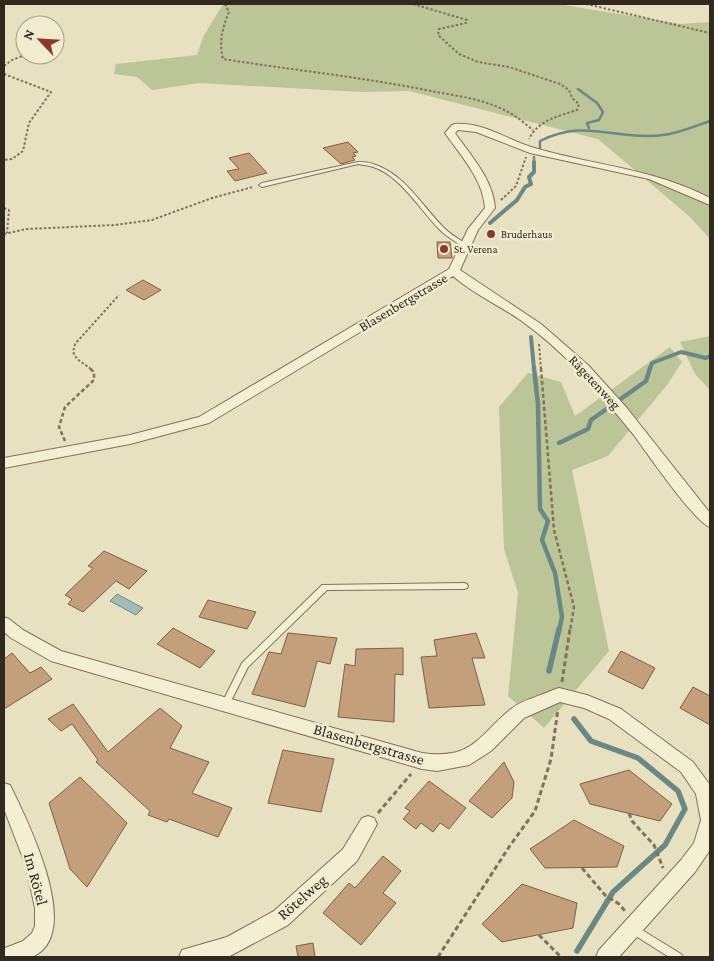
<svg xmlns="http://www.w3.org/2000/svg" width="714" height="961" font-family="'Crimson Pro',serif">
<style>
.green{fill:#bbc597}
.water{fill:#a3bbb7;stroke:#6c8884}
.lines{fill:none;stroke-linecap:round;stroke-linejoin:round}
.stream-far3{stroke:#6c8884;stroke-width:2.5}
.stream-far2{stroke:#6c8884;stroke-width:4}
.stream-far1{stroke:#6c8884;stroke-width:4.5}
.stream{stroke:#6c8884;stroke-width:5.5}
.building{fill:#c3a07b;stroke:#7c6043}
.lane-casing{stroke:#80725b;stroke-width:2}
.street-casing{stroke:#80725b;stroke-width:2}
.path-far2{stroke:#80725b;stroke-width:2;stroke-dasharray:2.5 2;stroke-linecap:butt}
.path-far1{stroke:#80725b;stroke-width:2.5;stroke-dasharray:4 2.5;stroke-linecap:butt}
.path{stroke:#80725b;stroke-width:3;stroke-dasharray:5 3;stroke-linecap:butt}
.lane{fill:#f4eed3;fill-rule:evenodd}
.street{fill:#f4eed3;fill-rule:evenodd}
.poi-dot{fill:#883a31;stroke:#f1ebd0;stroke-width:2}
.labels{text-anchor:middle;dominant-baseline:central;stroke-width:5;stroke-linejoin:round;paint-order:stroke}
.far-poi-label{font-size:11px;fill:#31291d;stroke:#f1ebd0;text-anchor:start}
.street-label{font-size:14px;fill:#31291d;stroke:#f1ebd0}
.near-street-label{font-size:16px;fill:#31291d;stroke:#f1ebd0}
</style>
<rect width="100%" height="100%" fill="#e8e1c1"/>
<path class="green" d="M223,4h335l123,20 29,-2v217l-21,-23 -91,-77 -189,-48 -47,1 -163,-9 -47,7 -15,-13 -23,-3 2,-10 81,-9 6,-18z
M710,336v54l-15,-16 -15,-32z
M670,347l12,15 -15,23 -59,71 -36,14 37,181 -65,77 -36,-32 10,-103 -14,-44 -5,-142 29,-34 33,9 14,34z"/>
<path class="water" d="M117,594l26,14 -7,7 -26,-14z"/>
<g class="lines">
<path class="stream-far3" d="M578,89l19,14 6,9 -4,8 -12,3 2,5
M540,148v-7c43,-21 67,-4 110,-5 21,0 40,-8 60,-15
M534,157v6"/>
<path class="stream-far2" d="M490,223l27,-23 8,-13 6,-3 -2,-7 5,-5v-10
M531,337l3,32
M650,369l2,-6 29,-11 25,6 4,-2"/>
<path class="stream-far1" d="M534,368l4,37 2,104 8,12 -6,19 13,33 7,44 -3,14
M559,443l29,-14 3,-9 55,-39 4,-13"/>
<path class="stream" d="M549,671l10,-42
M574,719l17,22 47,17 40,33 7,18 -20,36 -52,47 -36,59"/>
</g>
<path class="building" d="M348,142l10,10 -5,1 3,3 -4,1 3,3 -14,4 -18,-16z
M249,153l18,20 -32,8 -8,-10 12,-2 -10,-11z
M437,242h13l2,16h-14z
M143,280l18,10 -17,10 -18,-10z
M104,551l43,20 -18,18 -13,-8 -33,31 -15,-8 4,-5 -7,-4 28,-27 -5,-2z
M208,600l48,12 -9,17 -48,-12z
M173,628l42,23 -15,17 -43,-24z
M288,633l49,5 -7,26 -13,-3 -12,46 -53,-13 17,-42 12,2z
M476,633l9,25h-13l13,47 -56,3 -8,-51 16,-1 -3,-16z
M403,648v27l-8,-1 -1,48 -56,-5 7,-53 10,2 1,-17z
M621,651l34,17 -12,21 -35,-17z
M12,653l18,20 11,-6 11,12 -48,30v-50z
M693,687l17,9v29l-30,-17z
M73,704l35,48 52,-44 22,18 -12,22 39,14 -17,31 40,15 -14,29 -49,-18 -2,3 -19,-7 2,-4 -54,-49 2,-2 -26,-36 -11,7 -13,-12z
M283,750l51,9 -13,53 -53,-9z
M504,762l10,20 -2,16 -20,20 -23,-17z
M629,770l43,34 -12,17 -70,-17 -10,-20z
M80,777l47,46 -40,64 -17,-18 -21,-66z
M429,781l37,27 -17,21 -9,-6 -7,9 -12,-9 -5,6 -13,-10 7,-8 -5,-3z
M574,820l50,26 -7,21 -72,1 -15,-19z
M383,856l18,15 -18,22 13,10 -35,42 -38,-32 26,-30 6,5z
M522,884l55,19 -4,25 -71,14 -20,-18z
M313,943l2,14h-17l-2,-11z"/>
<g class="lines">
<g class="lane-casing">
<path id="lane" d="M358,162c5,0 10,0 15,2 32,10 49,42 71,64 6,6 15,11 22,16v2h-4c-7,-5 -15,-9 -22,-16 -20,-20 -41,-57 -70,-64 -4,-1 -8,-1 -12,-2l-96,23 -3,-2 3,-2z
M464,583l3,1 1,2 -1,2 -3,1 -137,1 -79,77 -19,38 -3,2 -3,-2 -1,-2 20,-40 80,-78z
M634,925l47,29 2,3h-14l-38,-24 -2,-3 2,-3z"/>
</g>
<g class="street-casing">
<path id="street" d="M455,124c30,-2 55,18 83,25 60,17 116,20 172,49v7l-61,-26 -119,-26 -54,-21 -18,-2 -3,3c16,23 38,46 40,75l-17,22 -18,40 81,54 47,41 38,42 84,106v14c-15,-4 -65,-77 -77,-93 -33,-41 -67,-81 -110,-112 -22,-16 -50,-28 -70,-46l-244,147 -79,21 -126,24v-10l126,-23 69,-18 250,-148 19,-40 17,-21c-2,-29 -24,-52 -40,-75l7,-8z
M4,617l5,2 14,11 38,21 361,102c51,7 55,-16 89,-44 11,-9 29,-13 42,-19l6,-2 28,7 34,14 72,53 17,23v64l-2,4 -13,19 -76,85h-23l3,-7 82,-90 13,-17 7,-23 -5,-26 -15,-22 -72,-53 -25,-11 -24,-6 -36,16 -33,33 -22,14 -32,6 -15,-2 -371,-108 -40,-23 -7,-6z
M4,783l6,2c16,33 74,147 24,171 -8,4 -21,1 -30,1l1,-9 18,-7 9,-8 3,-7v-18l-9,-42 -22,-57z
M368,816l6,2 3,6 -20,37 -69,64 -58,31 -51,1 3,-7 45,-13 47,-26 69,-62 19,-31z"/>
</g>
<path class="path-far2" d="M225,4l4,8c-7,16 -10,30 -6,47 69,11 139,18 208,32 26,5 54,8 77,21 9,4 17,12 25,18
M413,4l54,16 -1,3 -27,6 -1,6 21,19 19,8 31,5 51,17 9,6 3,8 7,6 -2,6c-18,6 -39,10 -48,29
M586,4l124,29
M4,66l8,-6 13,-5
M4,74l47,18 -22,31 -6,28 -11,8 -8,1
M501,200l15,-14 10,-29
M4,208l5,2 -2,23
M4,234l22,-5 89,-4 37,-5 60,-22 41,-11
M539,344l2,25
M91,369l-14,-10 -4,-7 2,-8 44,-49"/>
<path class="path-far1" d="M541,368l13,162 20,77 -4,24
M65,441l-6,-14 6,-20 29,-27v-8l-5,-4"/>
<path class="path" d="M562,682l8,-53
M378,813l33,-39
M629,813l3,8 22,24 9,23
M582,868l23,27 14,9 6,7
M539,935l22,22
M438,957l71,-110 26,-36 16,-52 7,-50"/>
<use href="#lane" class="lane"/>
<use href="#street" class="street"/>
</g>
<g class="poi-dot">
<circle cx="491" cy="234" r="5"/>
<circle cx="444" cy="249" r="5"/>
</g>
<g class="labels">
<g class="far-poi-label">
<text x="501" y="234">Bruderhaus</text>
<text x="454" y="249">St. Verena</text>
</g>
<g class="street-label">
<text transform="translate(403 302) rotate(-31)">Blasenbergstrasse</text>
<text transform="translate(595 382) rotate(47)">Rägetenweg</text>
</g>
<g class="near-street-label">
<text transform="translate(369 744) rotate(16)">Blasenbergstrasse</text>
<text transform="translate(36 879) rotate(75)">Im Rötel</text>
<text transform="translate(302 897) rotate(-41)">Rötelweg</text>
</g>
</g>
<rect width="714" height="961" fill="none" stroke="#31291d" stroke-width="10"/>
<g transform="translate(40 40) rotate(295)"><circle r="24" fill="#f1ebd0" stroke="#a49d88"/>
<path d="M0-4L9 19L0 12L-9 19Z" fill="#883a31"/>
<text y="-8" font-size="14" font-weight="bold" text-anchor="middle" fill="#31291d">N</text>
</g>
</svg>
